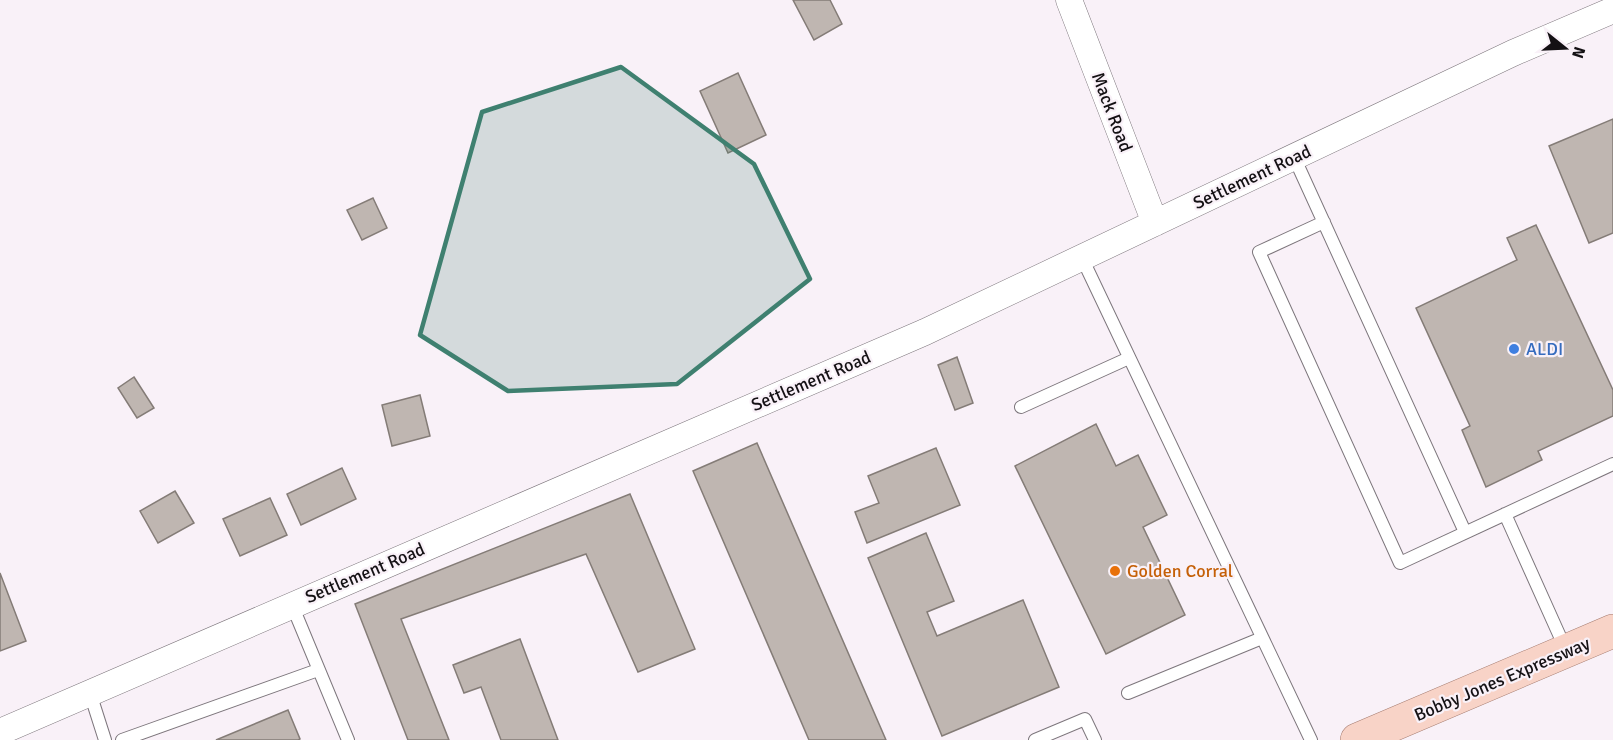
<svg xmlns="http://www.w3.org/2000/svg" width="1613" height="740" font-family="Signika,sans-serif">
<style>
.building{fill:#bfb6b1;stroke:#847c77;stroke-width:1.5}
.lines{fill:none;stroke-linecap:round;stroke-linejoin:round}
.service-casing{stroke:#7d767c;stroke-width:14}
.minor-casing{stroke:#7d767c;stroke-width:27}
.primary-casing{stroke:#a57c70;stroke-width:34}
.service{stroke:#fff;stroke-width:12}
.minor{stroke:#fff;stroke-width:26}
.primary{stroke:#f8d3c7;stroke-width:33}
.marked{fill:#3f8070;fill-opacity:0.2;stroke:#3f8070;stroke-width:4.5;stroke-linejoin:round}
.shop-dot{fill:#3f7fe0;stroke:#f9f1f8;stroke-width:2}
.food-dot{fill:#e8710a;stroke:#f9f1f8;stroke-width:2}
.labels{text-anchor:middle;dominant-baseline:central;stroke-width:4.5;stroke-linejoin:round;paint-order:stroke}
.street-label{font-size:18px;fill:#141114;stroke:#f9f1f8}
.shop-label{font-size:18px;fill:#366cbe;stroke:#f9f1f8;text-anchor:start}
.food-label{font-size:18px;fill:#c56008;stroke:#f9f1f8;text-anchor:start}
</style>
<rect width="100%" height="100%" fill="#f9f1f8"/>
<path class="building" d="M793,0h37l12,24 -28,16z
M738,73l28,62 -38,18 -28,-62z
M1613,119v114l-24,10 -40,-97z
M373,198l14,30 -25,12 -15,-30z
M1536,225l77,165v26l-75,35 4,9 -56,27 -24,-57 8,-4 -54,-118 101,-48 -10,-22z
M957,357l16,46 -18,7 -17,-45z
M134,377l20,31 -17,10 -19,-30z
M420,395l10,41 -38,10 -10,-41z
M1096,424l20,42 22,-11 29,60 -24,12 42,88 -79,39 -91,-188z
M757,443l129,297h-77l-116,-269z
M936,448l24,57 -93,38 -12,-31 24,-9 -11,-27z
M342,468l14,31 -55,26 -14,-31z
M175,491l19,32 -36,20 -18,-32z
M630,494l65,155 -57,23 -52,-118 -185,65 48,121h-41l-53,-136z
M270,498l17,37 -47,21 -17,-37z
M926,533l28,68 -27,11 10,24 86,-36 36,87 -117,49 -74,-178z
M0,573l26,68 -26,10z
M520,639l38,101h-57l-20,-53 -17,6 -11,-28z
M288,710l12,29 -2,1h-82z"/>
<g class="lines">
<g class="service-casing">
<path id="service" d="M1294,157l171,375
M1324,222l-65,30 141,311 213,-99
M1082,258l229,482
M1021,407l108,-49
M1505,514l61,136
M292,605l56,135
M90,693l15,47
M1128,693l134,-55
M122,740l196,-70
M1035,740l50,-21 10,21"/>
</g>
<g class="minor-casing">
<path id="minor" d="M1069,0l86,223
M0,732l925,-400 588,-279 100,-43"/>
</g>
<g class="primary-casing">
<path id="primary" d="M1357,740l256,-109"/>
</g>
<use href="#service" class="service"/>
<use href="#minor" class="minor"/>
<use href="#primary" class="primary"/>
</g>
<path class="marked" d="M621,67l133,97 56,115 -133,105 -169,7 -88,-56 62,-223z"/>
<circle class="shop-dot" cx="1514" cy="349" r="6"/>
<circle class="food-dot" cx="1115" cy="571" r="6"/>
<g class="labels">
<g class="street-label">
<text transform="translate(1112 112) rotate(69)">Mack Road</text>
<text transform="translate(1252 177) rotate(-25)">Settlement Road</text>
<text transform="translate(811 381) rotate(-23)">Settlement Road</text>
<text transform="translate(365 573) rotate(-23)">Settlement Road</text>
<text transform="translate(1502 679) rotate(-23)">Bobby Jones Expressway</text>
</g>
<g class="shop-label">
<text x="1526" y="349">ALDI</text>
</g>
<g class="food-label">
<text x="1127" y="571">Golden Corral</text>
</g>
</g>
<g transform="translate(1565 48) rotate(108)" stroke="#f9f1f8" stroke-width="4.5" paint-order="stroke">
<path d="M0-4.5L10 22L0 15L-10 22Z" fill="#141114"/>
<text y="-9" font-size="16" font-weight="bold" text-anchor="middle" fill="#141114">N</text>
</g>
</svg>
